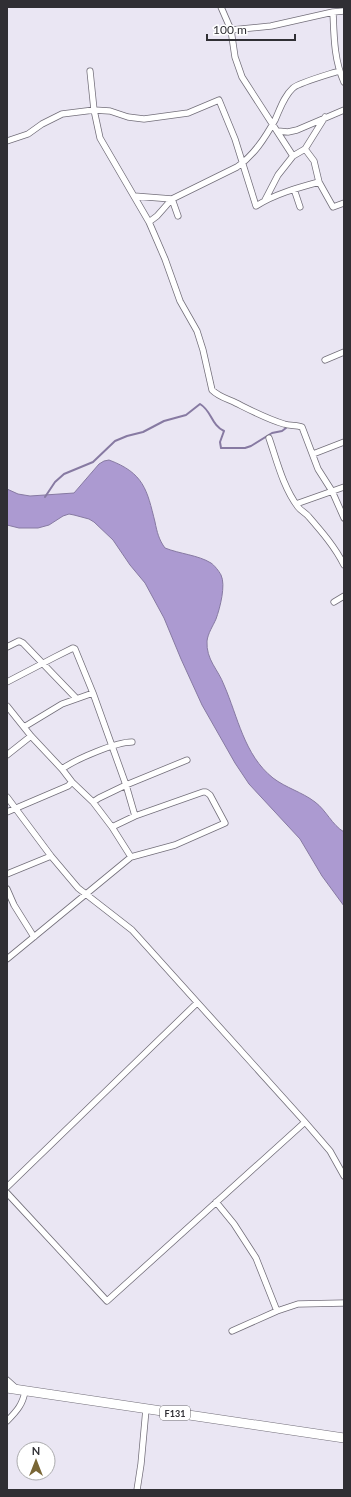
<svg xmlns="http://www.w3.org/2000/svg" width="351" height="1497" font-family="Lato,sans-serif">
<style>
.water{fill:#ac9ad1;stroke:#877aa2}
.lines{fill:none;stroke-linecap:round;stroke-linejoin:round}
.stream{stroke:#877aa2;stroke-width:2}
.minor-casing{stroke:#736f7a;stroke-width:7}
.primary-casing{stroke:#736f7a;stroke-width:10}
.minor{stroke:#fff;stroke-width:5.5}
.primary{stroke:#fff;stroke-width:9}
.labels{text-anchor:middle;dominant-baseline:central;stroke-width:3;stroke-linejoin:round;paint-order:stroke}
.shield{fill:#fff;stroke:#6e6d71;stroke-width:1}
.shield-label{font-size:9px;font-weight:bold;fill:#302f34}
</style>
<rect width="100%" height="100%" fill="#eae6f3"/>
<path class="water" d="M109,460c35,13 38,30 46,62 2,10 4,18 10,26 15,6 33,7 46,15 3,2 8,8 10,12 5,10 -1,33 -5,44 -3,7 -8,14 -9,22 -1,19 11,28 17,44 14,32 20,70 49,93 13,10 29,14 42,24 11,8 17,23 29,30v74l-22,-30 -22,-37 -51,-55 -14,-21 -33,-58 -21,-46 -17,-41 -19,-35 -15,-18 -17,-25 -19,-18 -5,-3 -15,-4 -5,-1 -6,2 -14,9 -11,3h-19l-12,-3v-36l11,5 12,2 44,-3 25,-29 5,-3z"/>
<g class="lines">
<path class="stream" d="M45,497l10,-15 9,-8 29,-12 22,-21 12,-5 16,-4 21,-11 22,-6 14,-11c12,7 11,21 24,27l-4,11 1,6h24l6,-2 21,-13 10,-2 4,-3"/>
<g class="minor-casing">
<path id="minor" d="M221,7l10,23 4,27 7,20 51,79
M333,12c1,24 1,48 11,70
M231,30l40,-4 62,-14 11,-1
M90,71l4,39 6,28 49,84 16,37 15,42 17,30 6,19 9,40c7,7 16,9 24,13 16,8 31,16 48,21 6,2 13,1 18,3l16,42 14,22 12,27
M325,117l-20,32 9,12 5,21 14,25 11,-4
M278,131l10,1 9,-2 47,-20
M7,141l21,-7 14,-10 20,-10 32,-4 16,1 18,6 16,2 44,-6 31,-13 16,39 21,67c19,-12 41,-18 63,-24
M294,189l6,18
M134,196l38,3 6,17
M265,200l13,-25 15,-19 12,-7
M149,222l8,-6 15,-17 65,-32c17,-12 28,-29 38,-47 5,-11 9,-24 18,-32 5,-5 37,-14 46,-17
M325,360l19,-8
M269,438c8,23 14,49 29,69 3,4 8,6 11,10 13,15 26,30 35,48
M313,454l31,-12
M296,504l48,-17
M334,602l10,-6
M7,647l12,-6 4,2 53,55
M7,682l48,-25 18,-9 2,1 18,44 33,92 9,31
M7,706l24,30 31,33 10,13 21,20 19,25 19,30
M24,727l38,-23 31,-11
M7,755l24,-19
M62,769c14,-10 54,-27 70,-27
M7,797l44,59 27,32 54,42 173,192 25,29 14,25
M93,802l6,-4 27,-13 61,-25
M7,812l61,-26 4,-4
M7,874l44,-18
M7,889l7,16 20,32
M7,959l124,-102 44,-12 50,-22 -15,-28 -4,-3h-3l-68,24 -23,11
M7,1187l190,-184
M7,1193l100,108 198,-179
M216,1202l18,22 22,34 21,53
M232,1331l45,-20 21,-7 46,-1
M7,1380l10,9
M7,1421c10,-10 16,-17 18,-30
M137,1490l4,-26 5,-55"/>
</g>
<g class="primary-casing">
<path id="primary" d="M7,1388l337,50"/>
</g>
<use href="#minor" class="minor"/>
<use href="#primary" class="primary"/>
</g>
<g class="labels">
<rect class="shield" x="160" y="1406" width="30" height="14" rx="3"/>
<g class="shield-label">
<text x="175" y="1413">F131</text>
</g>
</g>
<rect width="351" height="1497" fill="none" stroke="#302f34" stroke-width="16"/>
<g transform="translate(36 1461)"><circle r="19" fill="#ffffff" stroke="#acacae"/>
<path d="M0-3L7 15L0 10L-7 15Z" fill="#796635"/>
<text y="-6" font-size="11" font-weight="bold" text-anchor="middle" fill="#302f34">N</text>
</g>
<path d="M207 34v6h88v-6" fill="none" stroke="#302f34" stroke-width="2"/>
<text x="213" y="34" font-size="12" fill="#302f34" stroke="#ffffff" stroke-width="3" paint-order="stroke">100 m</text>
</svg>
